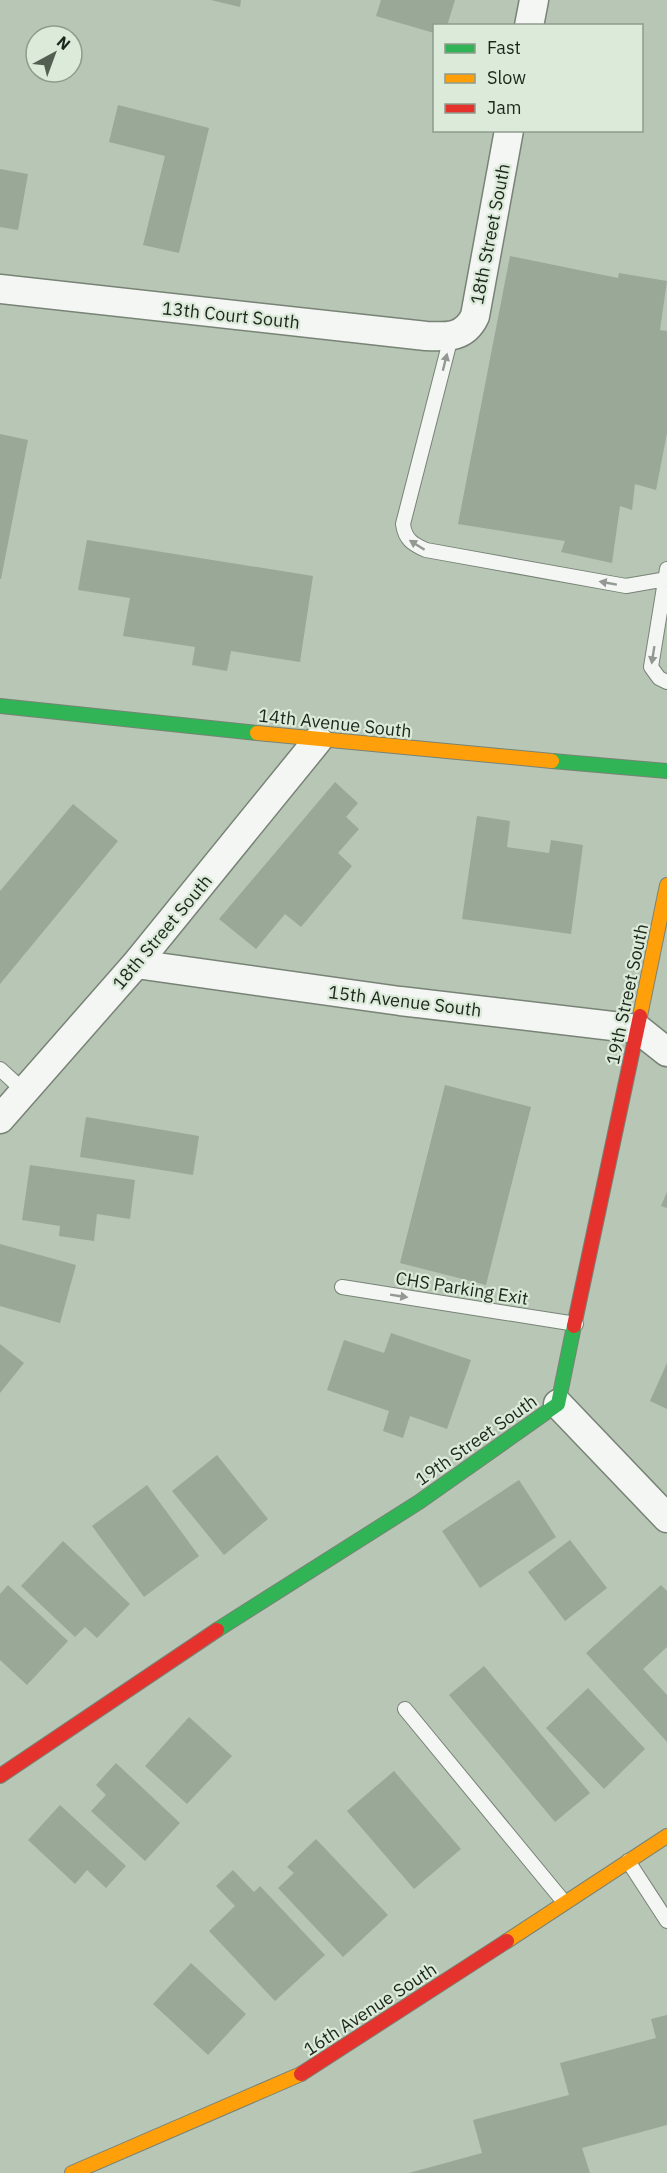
<svg xmlns="http://www.w3.org/2000/svg" width="667" height="2173" font-family="'IBM Plex Sans',sans-serif">
<style>
.building{fill:#99a897}
.lines{fill:none;stroke-linecap:round;stroke-linejoin:round}
.lane-casing{stroke:#788376;stroke-width:16}
.street-casing{stroke:#788376;stroke-width:31}
.fast-casing{stroke:#788376;stroke-width:16}
.slow-casing{stroke:#788376;stroke-width:16}
.jam-casing{stroke:#788376;stroke-width:16}
.lane{stroke:#f4f6f4;stroke-width:14}
.street{stroke:#f4f6f4;stroke-width:28}
.fast{stroke:#30b455;stroke-width:14}
.slow{stroke:#ff9f0a;stroke-width:14}
.jam{stroke:#e5322d;stroke-width:14}
.oneway{fill:#939992}
.labels{text-anchor:middle;dominant-baseline:central;stroke-width:4.5;stroke-linejoin:round;paint-order:stroke}
.street-label{font-size:18px;fill:#1c271b;stroke:#dbead9}
</style>
<rect width="100%" height="100%" fill="#b7c6b5"/>
<path class="building" d="M211,0h30l-1,7z
M381,0h74l-8,26h-13v7l-58,-17z
M118,105l91,23 -30,125 -36,-8 22,-89 -56,-14z
M0,169l28,5 -10,56 -18,-3z
M510,256l108,22 1,-5 48,8 -7,49 7,1v102l-11,57 -21,-6 -3,26 -12,-4 -8,57 -51,-11 4,-11 -107,-17z
M0,434l28,6 -27,139h-1z
M87,540l226,36 -13,86 -69,-11 -4,20 -35,-6 3,-18 -72,-11 7,-38 -52,-8z
M335,782l23,21 -12,14 13,12 -21,24 14,13 -51,61 -16,-13 -29,35 -37,-30z
M73,804l45,37 -118,143v-93z
M477,816l33,5 -3,26 42,6 2,-13 32,5 -12,89 -109,-15z
M445,1085l86,22 -45,178 -86,-22z
M86,1117l113,19 -6,39 -113,-18z
M30,1165l105,15 -5,39 -33,-5 -3,27 -35,-5 1,-10 -38,-6z
M667,1192v16l-6,-2z
M0,1244l76,21 -16,58 -60,-17z
M391,1333l80,27 -24,69 -37,-13 -7,22 -20,-7 6,-20 -62,-21 17,-50 40,13z
M0,1344l24,19 -24,30z
M667,1363v46l-17,-8z
M217,1455l51,64 -44,36 -52,-64z
M519,1480l37,57 -76,51 -38,-57z
M147,1485l52,71 -55,41 -52,-71z
M570,1540l37,48 -42,33 -37,-49z
M63,1541l67,63 -33,34 -12,-11 -10,10 -54,-51z
M8,1585l60,56 -41,44 -27,-25v-66z
M661,1585l6,6v56l-24,22 24,26v47l-81,-89z
M484,1666l106,127 -35,29 -106,-127z
M588,1688l57,61 -41,40 -58,-61z
M189,1717l43,39 -45,48 -42,-38z
M116,1763l64,60 -35,38 -54,-50 15,-16 -10,-10z
M394,1771l67,78 -47,40 -67,-78z
M60,1805l66,61 -20,22 -19,-18 -12,14 -47,-44z
M316,1839l72,76 -45,42 -65,-69 16,-15 -7,-6z
M233,1870l21,22 6,-6 65,69 -50,46 -66,-70 26,-25 -19,-20z
M191,1963l55,51 -38,41 -55,-51z
M667,2015v110l-85,23 8,25h-181l73,-20 -9,-33 96,-25 -9,-32 96,-25 -5,-19z"/>
<g class="lines">
<g class="lane-casing">
<path id="lane" d="M451,337l-48,187c2,15 9,20 23,26l200,36 41,-7
M667,569l-16,98 8,11 8,4
M0,1069l24,22
M342,1287l234,37
M405,1709l159,193
M628,1861l39,60"/>
</g>
<g class="street-casing">
<path id="street" d="M529,26l5,-26
M0,289l426,47c21,1 39,2 49,-20l34,-186
M136,964l264,37 238,28 29,23
M0,1119l136,-155 182,-224
M558,1404l109,114"/>
</g>
<g class="fast-casing">
<path id="fast" d="M0,706l257,27
M552,761l115,10
M217,1630l202,-128 139,-98 16,-78"/>
</g>
<g class="slow-casing">
<path id="slow" d="M257,733l295,28
M640,1016l27,-131
M507,1941l160,-105
M72,2173l229,-99"/>
</g>
<g class="jam-casing">
<path id="jam" d="M574,1326l66,-310
M0,1776l217,-146
M301,2074l206,-133"/>
</g>
<use href="#lane" class="lane"/>
<use href="#street" class="street"/>
<use href="#fast" class="fast"/>
<use href="#slow" class="slow"/>
<use href="#jam" class="jam"/>
</g>
<defs><path id="oneway-solid" d="M-6-.8H1V-3.2L6.5 0L1 3.2V.8H-6Z" transform="scale(1.5)"/></defs>
<g class="oneway">
<use href="#oneway-solid" transform="translate(445 362) rotate(-76)"/>
<use href="#oneway-solid" transform="translate(417 545) rotate(-148)"/>
<use href="#oneway-solid" transform="translate(608 583) rotate(-170)"/>
<use href="#oneway-solid" transform="translate(653 655) rotate(99)"/>
<use href="#oneway-solid" transform="translate(399 1296) rotate(9)"/>
</g>
<g class="labels">
<g class="street-label">
<text transform="translate(490 234) rotate(-79)">18th Street South</text>
<text transform="translate(231 315) rotate(6)">13th Court South</text>
<text transform="translate(335 723) rotate(6)">14th Avenue South</text>
<text transform="translate(162 932) rotate(-50)">18th Street South</text>
<text transform="translate(627 994) rotate(-78)">19th Street South</text>
<text transform="translate(405 1001) rotate(7)">15th Avenue South</text>
<text transform="translate(462 1288) rotate(9)">CHS Parking Exit</text>
<text transform="translate(476 1440) rotate(-35)">19th Street South</text>
<text transform="translate(370 2009) rotate(-33)">16th Avenue South</text>
</g>
</g>
<rect x="433" y="24" width="210" height="108" fill="#dbead9" stroke="#8f9c8d" stroke-width="1.5"/>
<rect x="445" y="44" width="30" height="9" fill="#30b455" stroke="#8f9c8d" stroke-width="1.5"/>
<text x="487" y="54" font-size="18" fill="#1c271b">Fast</text>
<rect x="445" y="74" width="30" height="9" fill="#ff9f0a" stroke="#8f9c8d" stroke-width="1.5"/>
<text x="487" y="84" font-size="18" fill="#1c271b">Slow</text>
<rect x="445" y="104" width="30" height="9" fill="#e5322d" stroke="#8f9c8d" stroke-width="1.5"/>
<text x="487" y="114" font-size="18" fill="#1c271b">Jam</text>
<g transform="translate(54 54) rotate(41)"><circle r="28" fill="#dbead9" stroke="#8f9c8d" stroke-width="1.5"/>
<path d="M0-4.5L10 22L0 15L-10 22Z" fill="#525f51"/>
<text y="-9" font-size="16" font-weight="bold" text-anchor="middle" fill="#1c271b">N</text>
</g>
</svg>
